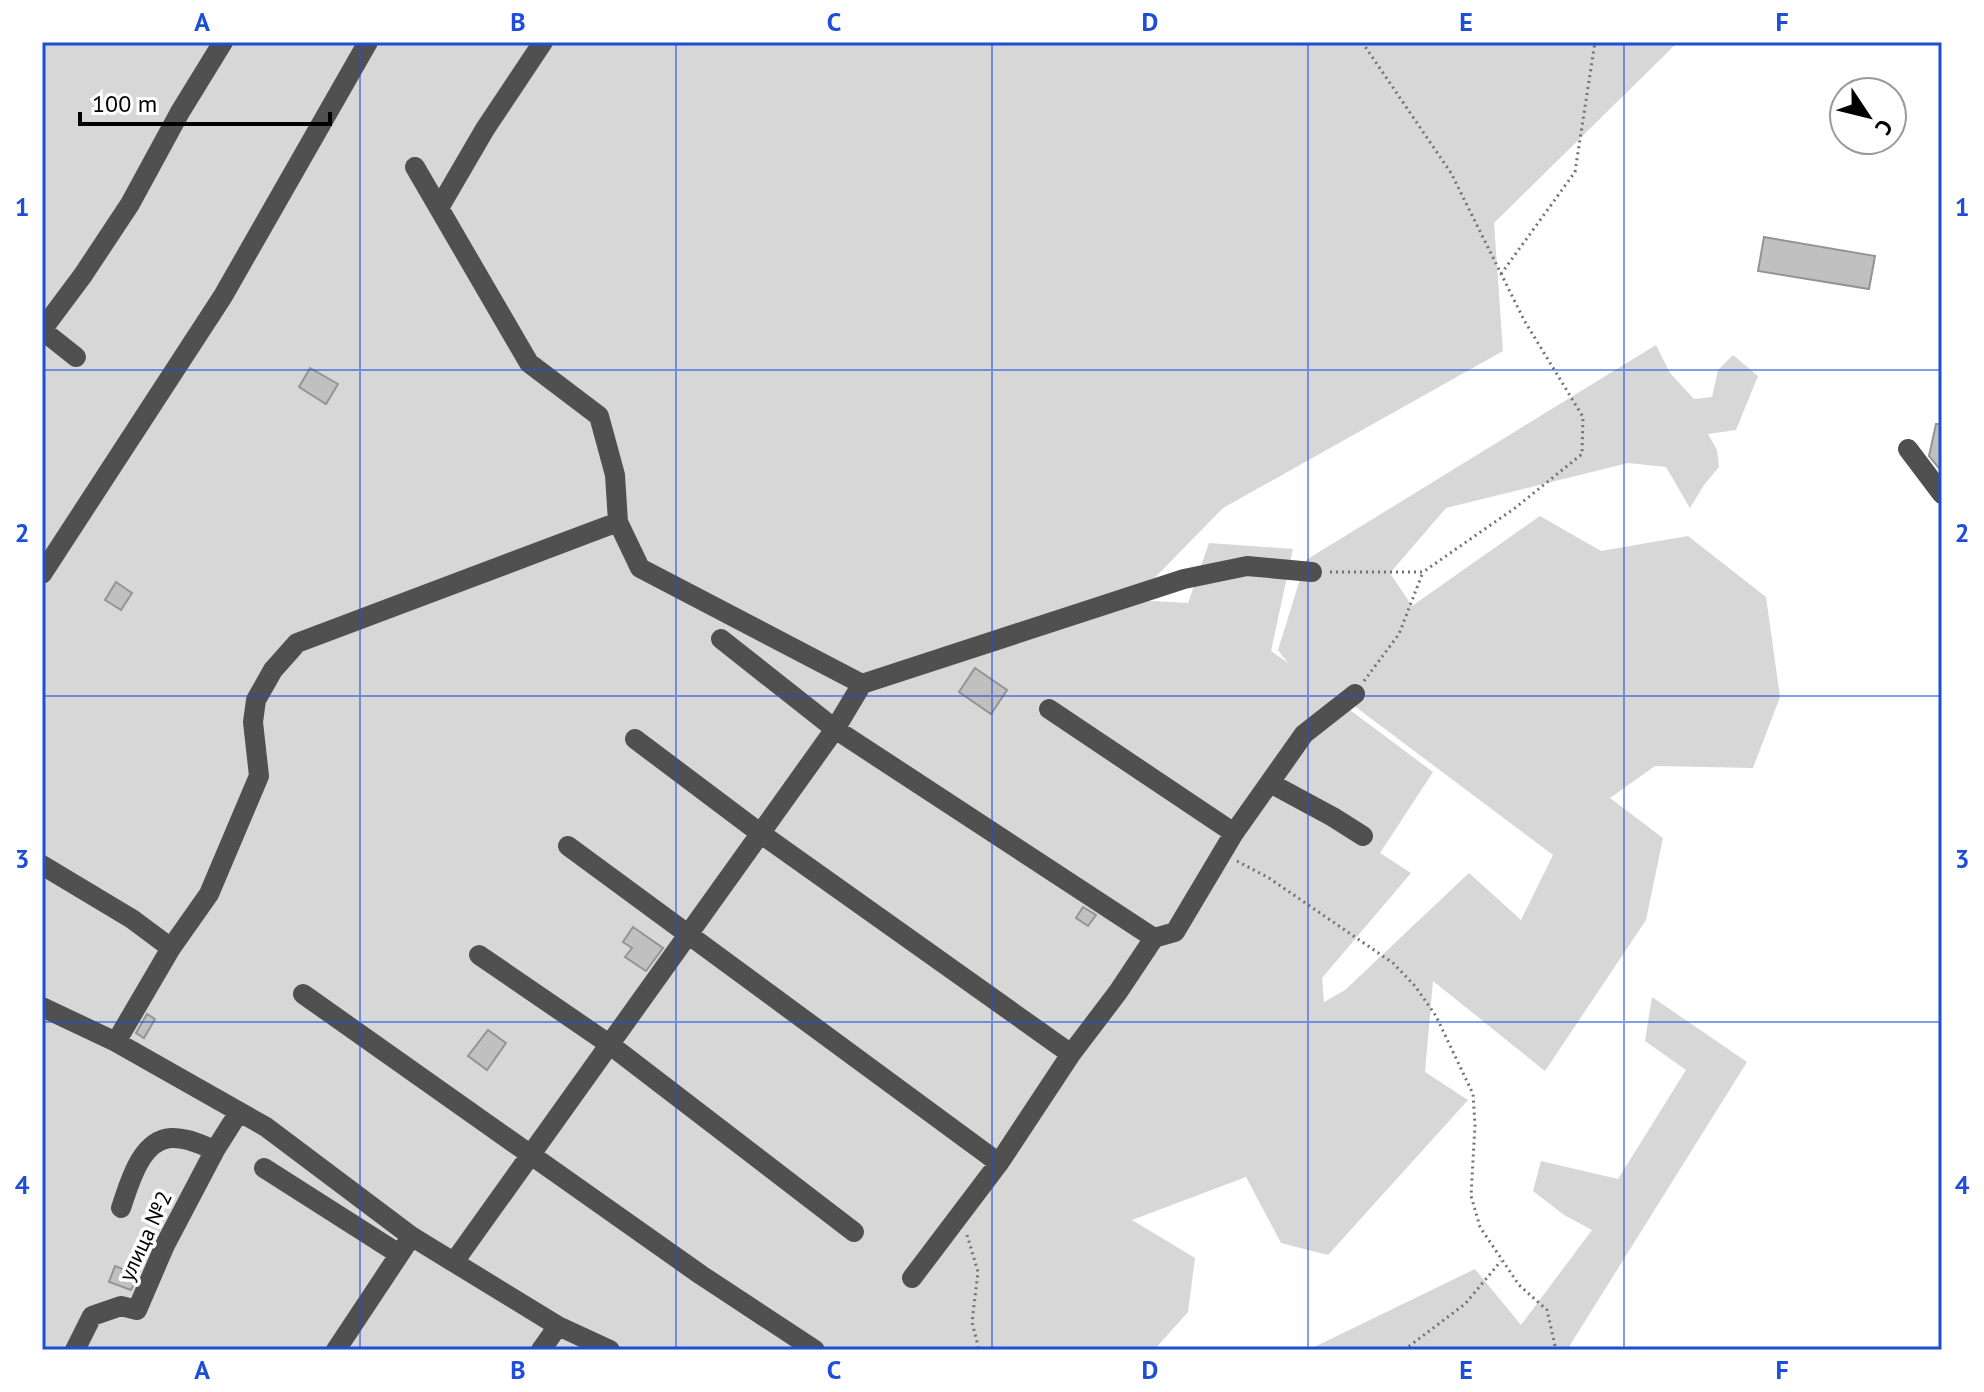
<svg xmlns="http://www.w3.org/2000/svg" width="1984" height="1392" font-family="'PT Sans',sans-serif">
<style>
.green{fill:#d7d7d7;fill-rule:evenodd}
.building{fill:#c0c0c0;stroke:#949494;stroke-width:2}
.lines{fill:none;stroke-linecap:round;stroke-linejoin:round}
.path{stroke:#727272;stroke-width:3;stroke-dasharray:2 4;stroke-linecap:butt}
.minor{stroke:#505050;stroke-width:20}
.grid{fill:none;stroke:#1d4ed8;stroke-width:2;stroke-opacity:0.55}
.labels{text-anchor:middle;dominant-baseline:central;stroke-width:7;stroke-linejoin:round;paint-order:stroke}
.street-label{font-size:22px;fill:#000;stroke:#fff}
.neatline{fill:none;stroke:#1d4ed8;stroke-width:3}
.grid-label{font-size:26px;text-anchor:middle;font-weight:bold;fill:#1d4ed8}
</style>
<rect width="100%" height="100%" fill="#fff"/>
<path class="green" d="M42,42h1636l-184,181 9,128 -280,157 -90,92 55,3 21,-60 84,6 -22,102 17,12 -10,-13 28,-90 350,-215 14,28 24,26 18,-2 6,-27 15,-15 25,21 -22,54 -28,4 9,16 2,17 -15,18 -14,23 -24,-41 -38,-4 -182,45 -56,65 22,33 128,-90 61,35 87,-15 78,61 14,100 -27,71 -98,-2 -45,32 53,40 -17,82 -101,151 -112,-90 -8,91 43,28 -140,155 -47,-12 -35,-66 -114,43 63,38 -7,54 -34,38h-1112zM1353,705l200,150 -32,65 -52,-47 -124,117 -21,12 -2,-24 89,-105 -31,-20 53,-81 -87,-65z
M1652,997l95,65 -180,288h-259l167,-81 46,56 71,-95 -28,-15 -31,-24 8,-30 77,18 68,-109 -41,-29z"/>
<path class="building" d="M1764,237l111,19 -6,33 -111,-18z
M310,368l28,16 -12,20 -27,-17z
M1936,424h6v48l-13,-16z
M116,582l16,11 -11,17 -16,-10z
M975,668l32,22 -16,24 -32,-22z
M1083,907l13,8 -8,11 -12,-8z
M633,927l30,21 -17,23 -21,-14 7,-9 -9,-6z
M147,1014l8,5 -11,19 -8,-5z
M488,1030l18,13 -19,27 -19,-14z
M115,1266l23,9 -7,15 -22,-8z"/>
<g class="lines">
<path class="path" d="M1501,274l74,-102 20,-130
M1330,572h93l92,-64 67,-54 1,-37 -59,-97 -73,-147 -89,-131
M1364,681l35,-47 24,-62
M1237,861l32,17 124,85 22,23 21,30 37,78 2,31 -4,71 9,31 39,58 28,25 9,40
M967,1235l11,37 -6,50 7,28
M1404,1350l61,-46 36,-43"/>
<path class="minor" d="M415,167l114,196 70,53 16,59 3,47 22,46 222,116 322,-105 63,-13 65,6
M439,208l46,-79 58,-87
M42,330l41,-55 47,-71 50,-92 43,-70
M42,330l34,27
M1908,449l34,45
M42,574l181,-278 145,-254
M721,639l114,90 319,209 21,-6 59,-99 70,-99 51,-40
M1049,709l185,124
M635,739l125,94 311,221
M1270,783l63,34 30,19
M568,846l431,317
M42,865l90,54 39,29
M479,955l130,89 245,188
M303,994l398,281 114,75
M42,1007l74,35 150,85 145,109 147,90 52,24
M116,1042l55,-94 38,-54 50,-118 -6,-54 3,-22 17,-30 24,-27 321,-121
M264,1168l135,86
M121,1208c8,-23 19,-68 50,-70 15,-1 30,7 44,12
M454,1262l381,-533 27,-45
M912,1278l87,-115 72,-109 47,-62 36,-54
M75,1350l17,-34 29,-10 16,4 28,-65 50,-95 24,-38
M336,1350l71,-107
M541,1350l17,-24"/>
</g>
<path class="grid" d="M360,42v1308M676,42v1308M992,42v1308M1308,42v1308M1624,42v1308M42,370h1900M42,696h1900M42,1022h1900"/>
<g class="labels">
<g class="street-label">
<text transform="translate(145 1236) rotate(-65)">улица №2</text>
</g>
</g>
<rect width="1984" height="1392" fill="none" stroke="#ffffff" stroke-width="88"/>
<g transform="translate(1868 116) rotate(125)"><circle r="38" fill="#ffffff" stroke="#999999" stroke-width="2"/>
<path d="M0-6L14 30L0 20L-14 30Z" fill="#000000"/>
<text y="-12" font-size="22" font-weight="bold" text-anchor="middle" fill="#000000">С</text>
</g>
<path d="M80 112v12h250v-12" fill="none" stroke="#000000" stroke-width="4"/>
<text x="92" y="112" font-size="24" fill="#000000" stroke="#ffffff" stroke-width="6" paint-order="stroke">100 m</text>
<rect x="44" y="44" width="1896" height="1304" class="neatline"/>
<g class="grid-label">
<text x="202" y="31">A</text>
<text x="518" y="31">B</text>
<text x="834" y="31">C</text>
<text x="1150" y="31">D</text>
<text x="1466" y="31">E</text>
<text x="1782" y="31">F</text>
<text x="22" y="216">1</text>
<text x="1962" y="216">1</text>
<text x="22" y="542">2</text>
<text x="1962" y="542">2</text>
<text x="22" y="868">3</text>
<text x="1962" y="868">3</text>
<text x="22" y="1194">4</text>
<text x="1962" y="1194">4</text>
<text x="202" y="1379">A</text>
<text x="518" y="1379">B</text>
<text x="834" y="1379">C</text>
<text x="1150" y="1379">D</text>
<text x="1466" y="1379">E</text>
<text x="1782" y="1379">F</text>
</g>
</svg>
